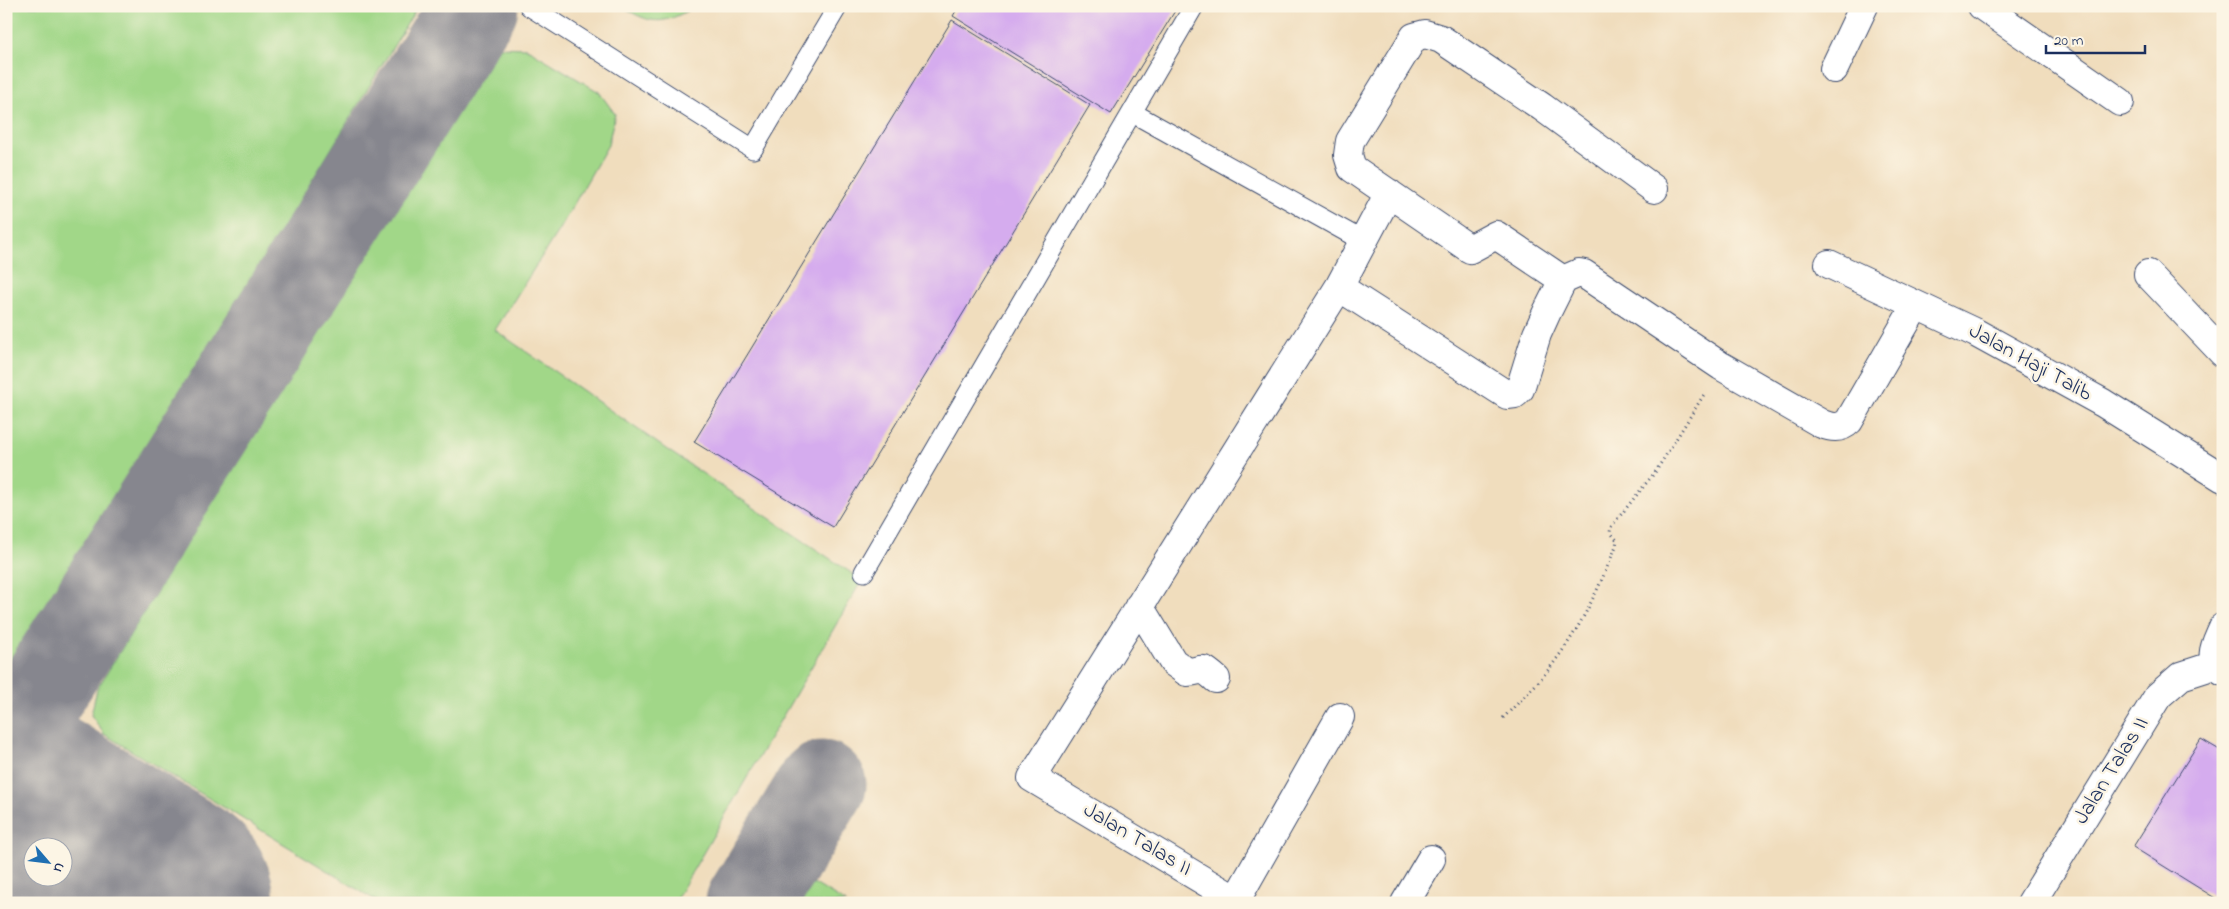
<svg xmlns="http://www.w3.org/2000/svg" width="2229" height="909" font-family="'Indie Flower',sans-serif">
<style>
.green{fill:#a1d788;stroke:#5e8373}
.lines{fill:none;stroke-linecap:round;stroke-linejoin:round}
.taxiway{stroke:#86868e;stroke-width:89}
.runway{stroke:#86868e;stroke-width:221}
.building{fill:#d5acee}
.service-casing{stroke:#3b496c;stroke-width:21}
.minor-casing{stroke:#3b496c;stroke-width:30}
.tertiary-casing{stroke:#3b496c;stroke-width:30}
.path{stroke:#3b496c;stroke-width:3;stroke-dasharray:1 4;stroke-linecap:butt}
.service{stroke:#fff;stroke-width:19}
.minor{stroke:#fff;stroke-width:28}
.tertiary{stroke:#fff;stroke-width:28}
.labels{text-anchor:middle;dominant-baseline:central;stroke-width:5;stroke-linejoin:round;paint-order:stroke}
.street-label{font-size:22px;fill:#1b2f5e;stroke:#fcf5e5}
</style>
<rect width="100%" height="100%" fill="#fcf5e5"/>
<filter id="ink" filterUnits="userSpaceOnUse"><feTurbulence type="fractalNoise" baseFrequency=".02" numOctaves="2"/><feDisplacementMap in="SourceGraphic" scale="10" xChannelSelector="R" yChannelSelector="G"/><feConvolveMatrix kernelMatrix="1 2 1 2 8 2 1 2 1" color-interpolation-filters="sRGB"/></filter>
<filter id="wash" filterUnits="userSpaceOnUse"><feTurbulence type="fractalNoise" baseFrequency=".0096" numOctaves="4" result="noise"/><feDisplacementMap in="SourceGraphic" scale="20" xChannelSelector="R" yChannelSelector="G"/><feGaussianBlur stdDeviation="1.12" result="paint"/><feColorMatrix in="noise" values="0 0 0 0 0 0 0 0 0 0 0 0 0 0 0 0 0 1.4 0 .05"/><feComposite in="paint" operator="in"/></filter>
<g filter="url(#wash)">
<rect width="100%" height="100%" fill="#f0ddbd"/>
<path class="green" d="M6,6h412l-387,637 -16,16 -9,2z
M620,6h72c-3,5 -7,6 -13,9 -24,12 -37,3 -59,-9z
M500,47l26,1 73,44 16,22 -7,31 -45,78 -68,107 171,119 196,131 -188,323h-294l-276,-169 -13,-19 6,-26 380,-617z
M810,881l36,22h-48z"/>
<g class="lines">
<path class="taxiway" d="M6,748l468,-742
M750,903l72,-118"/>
<path class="runway" d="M6,805l158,98"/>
</g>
<g id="blocks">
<path class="building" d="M959,6h219l-67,108 -158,-98z
M952,20l138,85 -257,422 -139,-85z
M2201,739l22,13v151l-90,-56z"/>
</g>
</g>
<g filter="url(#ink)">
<use href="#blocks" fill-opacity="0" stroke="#3b496c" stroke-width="1"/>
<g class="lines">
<g class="service-casing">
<path id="service" d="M529,6l224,143 85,-143
M1133,113l230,128
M864,572l330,-566"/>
</g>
<g class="minor-casing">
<path id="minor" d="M1982,6l138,96
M1834,69l30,-63
M1829,264l147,69 127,70 120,75
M2148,274l75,79
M1563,280l-67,-45 -26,14 -118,-81 -4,-13 2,-14 64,-104 11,-3 16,5 101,68 112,82
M1339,287l168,108 8,-1 5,-5 17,-55 10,-22 16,-32 16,-7 5,1 137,92 101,58c10,4 19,5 27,-3l67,-116
M1139,606l34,56 14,10c18,-1 12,-8 29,7
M1236,900l104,-183
M1241,903l-209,-125 307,-491 50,-94
M1405,903l26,-44
M2031,903l127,-207 23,-20 34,-11"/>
</g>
<g class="tertiary-casing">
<path id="tertiary" d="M2223,627c-7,17 -17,31 0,44"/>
</g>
<path class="path" d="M1503,718c18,-18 37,-36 52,-57 26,-34 45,-75 61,-115l1,-6 -7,-8 1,-5 45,-56 49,-78"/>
<use href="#service" class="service"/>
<use href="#minor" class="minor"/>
<use href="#tertiary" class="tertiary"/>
</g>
</g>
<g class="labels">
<g class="street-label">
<text transform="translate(2030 363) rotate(29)">Jalan Haji Talib</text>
<text transform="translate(2112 771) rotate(-58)">Jalan Talas II</text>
<text transform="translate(1137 840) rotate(31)">Jalan Talas II</text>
</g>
</g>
<rect width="2229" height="909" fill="none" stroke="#fcf5e5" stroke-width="25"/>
<g transform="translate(48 862) rotate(118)"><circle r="24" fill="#fcf5e5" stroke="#a2a6af"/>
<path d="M0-4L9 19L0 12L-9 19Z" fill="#1f6fb2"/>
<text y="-8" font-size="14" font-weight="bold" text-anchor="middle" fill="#1b2f5e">U</text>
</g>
<path d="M2046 45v8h99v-8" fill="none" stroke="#1b2f5e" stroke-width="2.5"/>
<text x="2054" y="45" font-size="15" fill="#1b2f5e" stroke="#fcf5e5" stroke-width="4" paint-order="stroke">20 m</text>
</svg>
